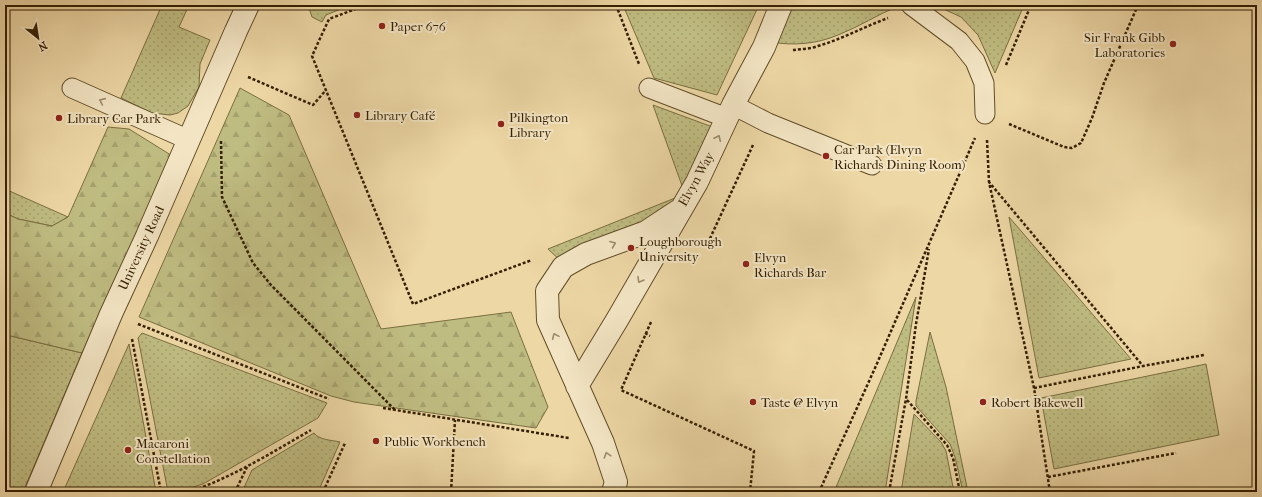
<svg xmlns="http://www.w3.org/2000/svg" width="1262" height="497" font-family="'IM FELL French Canon',serif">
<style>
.grass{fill:url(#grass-dots);stroke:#7a6e40}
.forest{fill:url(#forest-firs);stroke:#7a6e40}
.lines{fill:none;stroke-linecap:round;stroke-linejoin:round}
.lane-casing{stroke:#624d29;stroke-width:21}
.street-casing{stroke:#624d29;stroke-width:24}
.path{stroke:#341f00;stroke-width:2.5;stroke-dasharray:3 2;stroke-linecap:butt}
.lane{stroke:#f3e5c4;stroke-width:19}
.street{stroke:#f3e5c4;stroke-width:22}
.oneway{stroke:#9d8c6c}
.poi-dot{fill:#8f2418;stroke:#f3e5c4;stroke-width:1.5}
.labels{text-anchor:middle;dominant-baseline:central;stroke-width:4;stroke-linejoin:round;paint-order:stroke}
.poi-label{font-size:13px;fill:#341f00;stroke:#f3e5c4;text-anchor:start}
.street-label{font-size:13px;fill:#341f00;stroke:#f3e5c4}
</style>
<defs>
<pattern id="grass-dots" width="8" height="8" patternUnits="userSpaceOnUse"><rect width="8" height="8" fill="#bfbc81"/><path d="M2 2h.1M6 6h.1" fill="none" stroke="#a5a16e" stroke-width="1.8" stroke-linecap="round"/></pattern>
<pattern id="forest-firs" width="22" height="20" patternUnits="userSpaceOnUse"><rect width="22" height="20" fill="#bfbc81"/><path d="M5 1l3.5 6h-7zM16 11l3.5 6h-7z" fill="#a5a16e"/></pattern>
</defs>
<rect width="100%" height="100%" fill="#edd7a5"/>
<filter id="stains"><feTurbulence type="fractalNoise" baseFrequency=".005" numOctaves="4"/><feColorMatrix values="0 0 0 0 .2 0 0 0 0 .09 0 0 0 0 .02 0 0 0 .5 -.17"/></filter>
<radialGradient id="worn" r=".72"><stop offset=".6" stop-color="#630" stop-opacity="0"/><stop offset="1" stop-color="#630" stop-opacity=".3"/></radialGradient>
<path class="grass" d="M162,5h27l-10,22 31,13 -10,24 -1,23 -11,19 -10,7 -8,2 -18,-2 -31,-15z
M308,5h43l-25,10 -4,7 -10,-5z
M623,5h136l-42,90 -63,-17z
M788,5h110l1,1c-21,8 -40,21 -61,29 -21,9 -45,11 -66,7z
M941,5h83l-29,68 -17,-38 -17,-18 -24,-11z
M653,105l65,24 -38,79 -116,56 -16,-15 137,-55z
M5,189l63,28 -16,9 -34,-7 -13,-6z
M1009,217l122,142 -92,19z
M916,297l-31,195h-51z
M930,332l16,55 22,105h-5l-8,-35 -5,-13 -34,-38v-5z
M142,333l185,70 -9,15 -115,66 -26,8h-9l-30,-154z
M5,335l6,1 71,17 -59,139h-18z
M129,344l27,148h-93z
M1206,364l13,71 -165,34 -13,-71z
M914,414l27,28 5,9 8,41h-53z
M314,433c5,7 17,7 26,9l-22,50h-76l10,-22z"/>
<path class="forest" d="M240,88l49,27 92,214 130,-17 37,95 -12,21 -182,-26 -23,-6 -192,-79z
M108,127l21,2 45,28 -92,196 -71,-17 -6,-1v-122l13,6 34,7 16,-9z"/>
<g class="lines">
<g class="lane-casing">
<path id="lane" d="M911,5l48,36 16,20 9,22 1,31
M72,88l117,52
M649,88l78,30
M733,105l35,18 104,42"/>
</g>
<g class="street-casing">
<path id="street" d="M577,386l40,-66 80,-138 36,-77 31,-58 17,-42
M36,492l75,-178 36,-78 89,-205 12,-26
M613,492l3,-10 -13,-39 -55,-123 -1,-29 16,-24 23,-13 60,-22 32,-21"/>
</g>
<path class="path" d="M366,5l-37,14 -17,37 101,248 119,-44
M616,5l23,59
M793,50c8,-1 17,-1 25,-4 24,-7 46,-19 70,-28
M1006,65l25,-60
M248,77l65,28 13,-15
M1009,124l55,23 8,1 9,-5 11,-25 12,-35 34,-78
M987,140l2,42
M221,141l1,56 31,66 18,22 124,125
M695,240l12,5 46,-100
M651,322l-30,68 133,61 -4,41
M138,324l191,75
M645,333l5,3
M132,339l29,153
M1034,388l109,-22 61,-11
M907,400l40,45 6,13 7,34
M383,408l186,30
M1048,477l128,-24
M643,490l7,2
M189,492c44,-15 82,-39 122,-62
M235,492l12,-25
M323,492l22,-49
M451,492l4,-72
M819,492l56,-124 100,-230
M889,492l17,-93 10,-75 13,-75
M1050,492l-16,-104 -45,-206 154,184"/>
<use href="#lane" class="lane"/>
<use href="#street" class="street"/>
</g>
<defs><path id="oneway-chevron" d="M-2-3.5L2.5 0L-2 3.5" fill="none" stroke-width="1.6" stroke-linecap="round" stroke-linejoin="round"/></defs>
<g class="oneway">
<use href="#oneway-chevron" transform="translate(102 101) rotate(-156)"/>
<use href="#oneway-chevron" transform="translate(718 138) rotate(-65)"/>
<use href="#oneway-chevron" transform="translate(613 244) rotate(-21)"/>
<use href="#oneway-chevron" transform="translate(640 280) rotate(120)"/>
<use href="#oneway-chevron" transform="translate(555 336) rotate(-114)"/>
<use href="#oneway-chevron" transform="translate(607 455) rotate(-108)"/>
</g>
<g class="poi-dot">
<circle cx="382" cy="26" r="4"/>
<circle cx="1173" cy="44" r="4"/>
<circle cx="357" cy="115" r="4"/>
<circle cx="59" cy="118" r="4"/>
<circle cx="501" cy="124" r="4"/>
<circle cx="826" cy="156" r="4"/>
<circle cx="631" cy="248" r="4"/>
<circle cx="746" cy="264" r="4"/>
<circle cx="753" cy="402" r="4"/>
<circle cx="983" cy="402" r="4"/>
<circle cx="376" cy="441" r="4"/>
<circle cx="128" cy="450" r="4"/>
</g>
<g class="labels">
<g class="poi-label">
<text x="390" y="26">Paper 676</text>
<text x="1165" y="37" text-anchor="end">Sir Frank Gibb<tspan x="1165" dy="15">Laboratories</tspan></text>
<text x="365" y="115">Library Café</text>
<text x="509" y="117">Pilkington<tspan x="509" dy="15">Library</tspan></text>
<text x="67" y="118">Library Car Park</text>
<text x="834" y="149">Car Park (Elvyn<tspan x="834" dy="15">Richards Dining Room)</tspan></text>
<text x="639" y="241">Loughborough<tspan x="639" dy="15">University</tspan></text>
<text x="754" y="257">Elvyn<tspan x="754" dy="15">Richards Bar</tspan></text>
<text x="761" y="402">Taste @ Elvyn</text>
<text x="991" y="402">Robert Bakewell</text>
<text x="384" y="441">Public Workbench</text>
<text x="136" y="443">Macaroni<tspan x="136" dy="15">Constellation</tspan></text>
</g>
<g class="street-label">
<text transform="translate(696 179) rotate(-61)">Elvyn Way</text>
<text transform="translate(141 248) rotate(-65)">University Road</text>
</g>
</g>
<rect width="1262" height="497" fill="none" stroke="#edd7a5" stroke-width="20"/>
<rect x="6" y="6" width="1250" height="485" fill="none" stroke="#341f00" stroke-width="2"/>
<rect x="10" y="10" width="1242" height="477" fill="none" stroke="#341f00"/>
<g transform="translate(38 38) rotate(150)" stroke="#f3e5c4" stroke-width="3" paint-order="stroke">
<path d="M0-3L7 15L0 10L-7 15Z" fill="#341f00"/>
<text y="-6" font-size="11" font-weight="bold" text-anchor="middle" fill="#341f00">N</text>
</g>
<rect width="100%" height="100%" filter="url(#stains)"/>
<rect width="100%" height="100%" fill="url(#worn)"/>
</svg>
